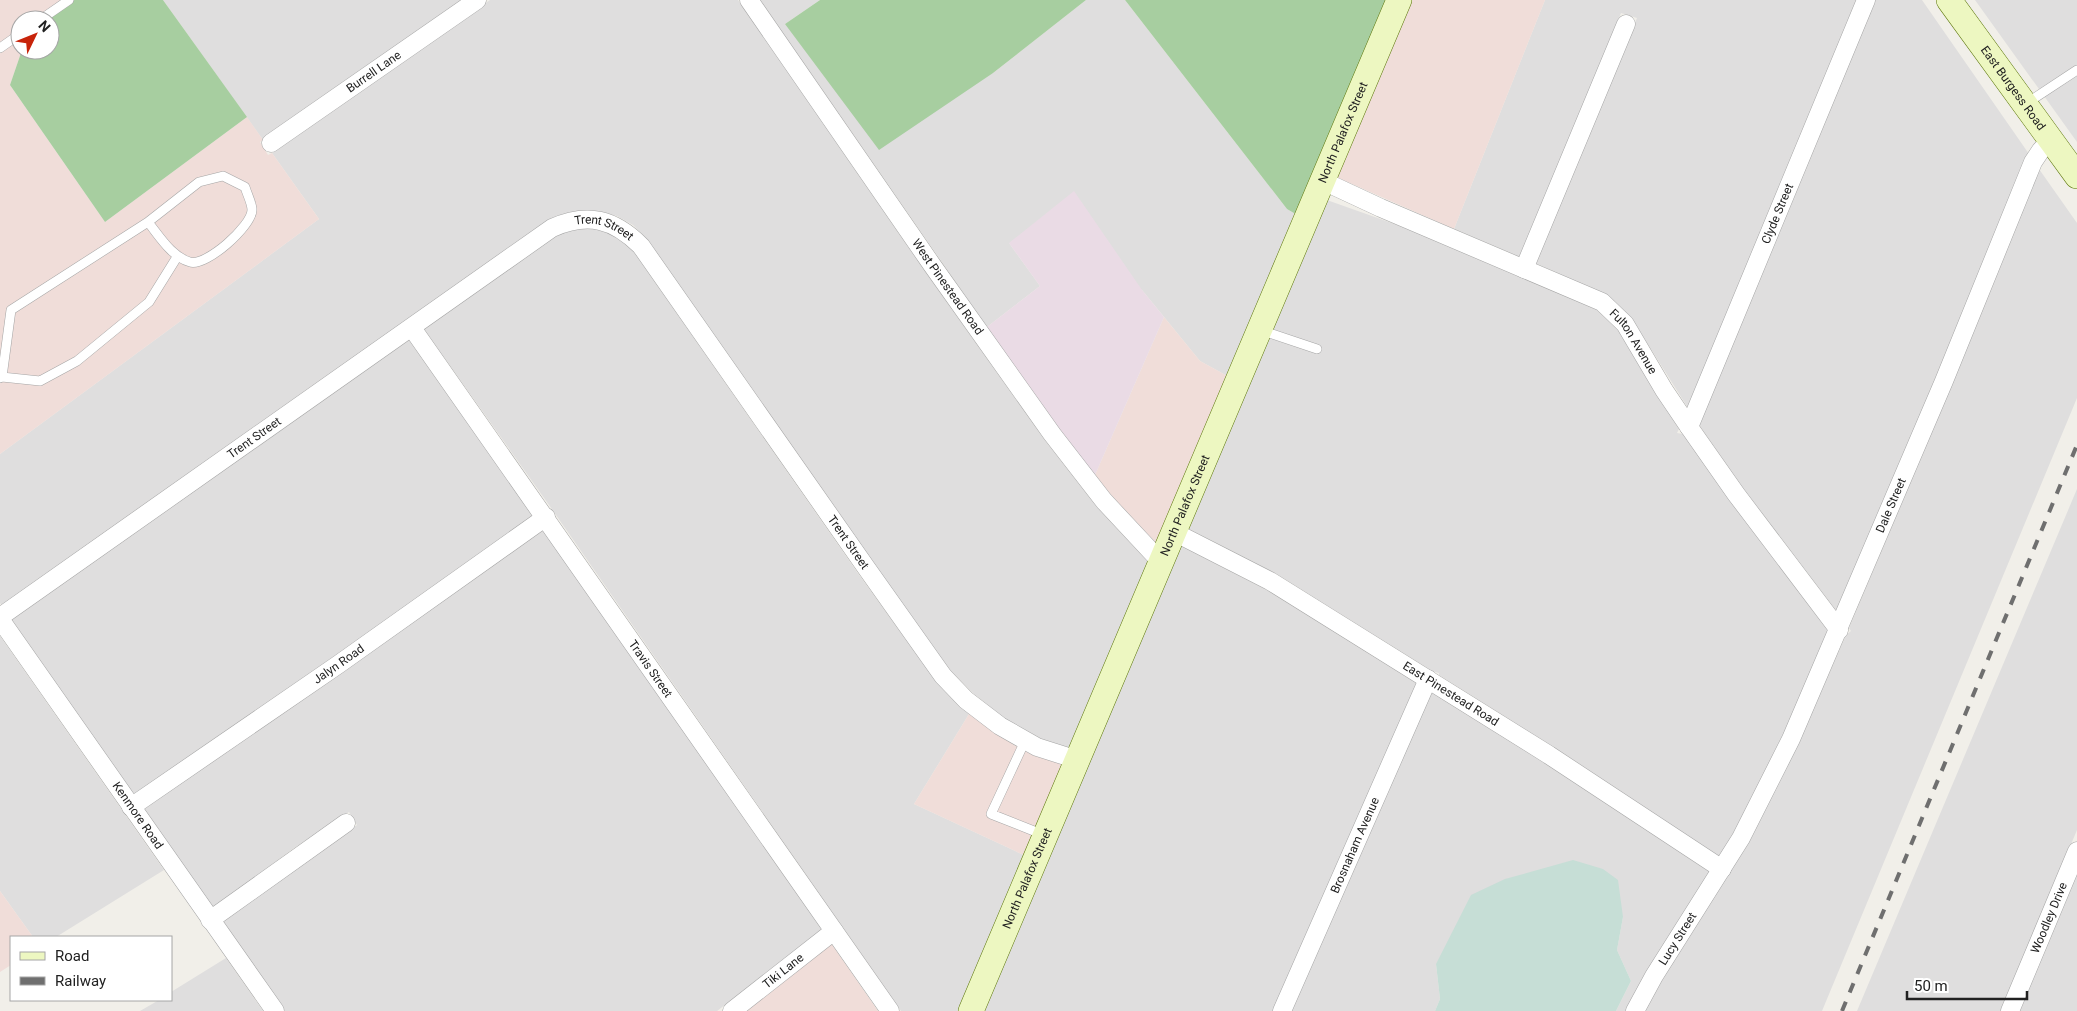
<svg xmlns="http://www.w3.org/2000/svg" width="2077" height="1011" font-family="Roboto,sans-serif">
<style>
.residential{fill:#dfdede}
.commercial{fill:#f0ddd9}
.industrial{fill:#eadbe5}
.forest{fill:#a7cea0}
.wetland{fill:#c6ded6}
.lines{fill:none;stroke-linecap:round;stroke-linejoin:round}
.service-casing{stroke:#a5a5a5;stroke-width:10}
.minor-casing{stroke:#a5a5a5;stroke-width:19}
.secondary-casing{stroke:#5c760b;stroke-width:26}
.service{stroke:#fff;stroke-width:9}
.minor{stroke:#fff;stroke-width:18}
.secondary{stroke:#edf7c1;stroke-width:25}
.rail{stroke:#6f6f6f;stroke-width:4;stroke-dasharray:10 10;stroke-linecap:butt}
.labels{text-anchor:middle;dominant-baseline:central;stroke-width:5;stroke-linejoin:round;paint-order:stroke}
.street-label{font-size:12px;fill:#212121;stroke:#fff}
</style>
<rect width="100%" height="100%" fill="#f1efe9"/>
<path class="residential" d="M163,0h300l-200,140z
M490,0h248l186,270 120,169 53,68 54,58 -77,185 -32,-11 -37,-20 -32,-26 -23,-23 -78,-109 -224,-321 -15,-15 -16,-9 -14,-4 -22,-1 -18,3 -15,7 -546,385 -2,-3v-149l319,-235 -47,-66z
M760,0h60l-35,24 208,49 93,-73h39l162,209 12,7 -68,162 -31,-17 -58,-71 -133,-47 31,43 -53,41z
M1545,0h312l-169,408 -56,-89 -24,-23 -73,-33 102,-245 -16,-5 -101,244 -66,-28z
M1875,0h47l107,154 -191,459 -95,-125 -44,-63z
M1975,0h102v142z
M2039,169l38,54v175l-255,613h-178l17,-32 88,-138 50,-99 47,-107 5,-4 -2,-3 103,-245z
M1324,199l79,28 193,82 22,21 61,99 -2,4 6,1 46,65 100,133 -46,104 -49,98 -14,23 -165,-109 -116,-73v-2l-7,-2 -157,-98 -90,-46z
M581,228l16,1 10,3 15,8 12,12 223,320 79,109 33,33 -55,90 114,53 -66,154h-61l-352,-506 -125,-176 132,-94z
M409,340l125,176 -199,141 -201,138 -123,-176z
M2077,489v341l-76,181h-144z
M543,529l279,401 -105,81h-432l-63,-90 81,-59 54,-37 -8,-13 -55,36 -81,60 -70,-100z
M1178,544l87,45 152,94 -144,328h-293z
M0,636l164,234 -108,67h-23l-33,-46z
M1431,692l113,70 166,110 -63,100 -21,39h-10l15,-30 -14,-31 6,-33 -187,47 4,35 -5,12h-144z
M2077,872v139h-58z
M226,958l37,53h-123l19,-11h12v-8z"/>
<path class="commercial" d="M0,0h69l-20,20h-29v30h2l-12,35 95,137 142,-105 16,23 -3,2 8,13 4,-2 47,66 -319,235z
M1408,0h137l-91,229 -120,-53z
M1164,317l36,44 31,17 -72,168 -48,-51 -16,-20z
M969,714l45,31 19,10 34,11 -39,91 -114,-53z
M0,891l33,46h-22v28l-11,7z
M831,943l47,68h-134z"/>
<path class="industrial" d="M1074,191l68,99 22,27 -69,158 -36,-47 -72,-101 53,-41 -31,-43z"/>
<path class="forest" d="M69,0h94l84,117 -142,105 -95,-137 12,-35h28l-1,-30z
M820,0h266l-93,73 -114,77 -94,-126z
M1125,0h265l-91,216 -12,-7z"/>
<path class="wetland" d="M1573,860l30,9 15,11 5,37 -6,33 14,31 -15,30h-181l5,-12 -4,-35 35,-69 34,-16z"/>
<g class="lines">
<g class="service-casing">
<path id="service" d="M40,20l29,-20
M0,48l20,-14
M2027,103l50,-33
M1260,330l57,19
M2,377l38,4 37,-20 72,-59 28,-45
M0,378l2,-1 9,-67 137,-88 51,-40 24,-6 22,11c2,7 7,16 7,23 0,16 -46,57 -62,52 -18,-5 -30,-25 -42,-40
M1025,741l-34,73 53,21"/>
</g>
<g class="minor-casing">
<g id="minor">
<path id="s1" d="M749,0l183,265 120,169 52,67 57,61"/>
<path id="s2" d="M271,143l206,-143"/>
<path id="s3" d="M1323,181l58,27 221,94 23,22 39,66 25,37 47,67 103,136"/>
<path d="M1524,269l102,-245"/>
<path id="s4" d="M412,328l478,683"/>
<path id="s5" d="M1689,427l177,-427"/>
<path id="s6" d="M1174,532l96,49 279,174 173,114"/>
<path id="s7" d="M0,617l552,-389c36,-16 62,-9 89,18l224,320 78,110 23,24 34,26 37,21 41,13"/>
<path id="s8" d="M0,619l275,392"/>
<path id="s9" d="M131,807l208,-143 207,-147"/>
<path d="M210,920l136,-97"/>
<path id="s10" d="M732,1011l102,-80"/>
<path id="s11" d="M1282,1011l146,-332"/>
<path id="s12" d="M1635,1011l19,-35 87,-138 50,-99 153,-358 89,-219 8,-12 10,-10"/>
<path id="s13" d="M2010,1011l67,-160"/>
</g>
</g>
<g class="secondary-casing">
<g id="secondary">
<path id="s14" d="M1949,0l128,176"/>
<path id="s15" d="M971,1011l428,-1011"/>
</g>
</g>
<use href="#service" class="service"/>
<use href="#minor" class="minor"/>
<use href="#secondary" class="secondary"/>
<path class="rail" d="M1842,1011l235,-566"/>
</g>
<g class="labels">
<g class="street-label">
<text stroke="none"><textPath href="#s2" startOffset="125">Burrell Lane</textPath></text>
<text stroke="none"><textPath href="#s14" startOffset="109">East Burgess Road</textPath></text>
<text stroke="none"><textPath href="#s15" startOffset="954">North Palafox Street</textPath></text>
<text stroke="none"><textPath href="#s5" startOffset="231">Clyde Street</textPath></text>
<text stroke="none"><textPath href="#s7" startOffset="730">Trent Street</textPath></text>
<text stroke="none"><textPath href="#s1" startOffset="349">West Pinestead Road</textPath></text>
<text stroke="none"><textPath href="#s3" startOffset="355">Fulton Avenue</textPath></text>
<text stroke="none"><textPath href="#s7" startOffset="311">Trent Street</textPath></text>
<text stroke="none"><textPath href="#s15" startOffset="549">North Palafox Street</textPath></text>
<text stroke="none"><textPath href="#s12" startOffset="568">Dale Street</textPath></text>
<text stroke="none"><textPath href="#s7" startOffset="1135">Trent Street</textPath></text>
<text stroke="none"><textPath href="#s9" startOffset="252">Jalyn Road</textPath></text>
<text stroke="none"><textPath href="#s4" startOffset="416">Travis Street</textPath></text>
<text stroke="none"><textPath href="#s6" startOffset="321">East Pinestead Road</textPath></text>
<text stroke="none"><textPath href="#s8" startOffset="240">Kenmore Road</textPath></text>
<text stroke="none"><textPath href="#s11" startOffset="181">Brosnaham Avenue</textPath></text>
<text stroke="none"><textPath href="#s15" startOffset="144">North Palafox Street</textPath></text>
<text stroke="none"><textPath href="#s13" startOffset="101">Woodley Drive</textPath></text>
<text stroke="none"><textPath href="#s12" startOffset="84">Lucy Street</textPath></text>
<text stroke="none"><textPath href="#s10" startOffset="65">Tiki Lane</textPath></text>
</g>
</g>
<rect x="10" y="936" width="162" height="65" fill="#ffffff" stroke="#a6a6a6"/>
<rect x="20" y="952" width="25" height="8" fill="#edf7c1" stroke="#a6a6a6"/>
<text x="55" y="961" font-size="15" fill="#212121">Road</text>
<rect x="20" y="977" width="25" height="8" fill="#6f6f6f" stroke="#a6a6a6"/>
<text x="55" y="986" font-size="15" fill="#212121">Railway</text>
<g transform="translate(35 35) rotate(47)"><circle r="24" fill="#ffffff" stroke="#a6a6a6"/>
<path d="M0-4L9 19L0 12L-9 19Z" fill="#c8240a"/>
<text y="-8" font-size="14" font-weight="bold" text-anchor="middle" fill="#212121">N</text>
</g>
<path d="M1907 991v8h120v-8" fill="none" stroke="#212121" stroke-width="2.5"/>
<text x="1914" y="991" font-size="15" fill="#212121" stroke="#ffffff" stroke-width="4" paint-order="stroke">50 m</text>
</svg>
